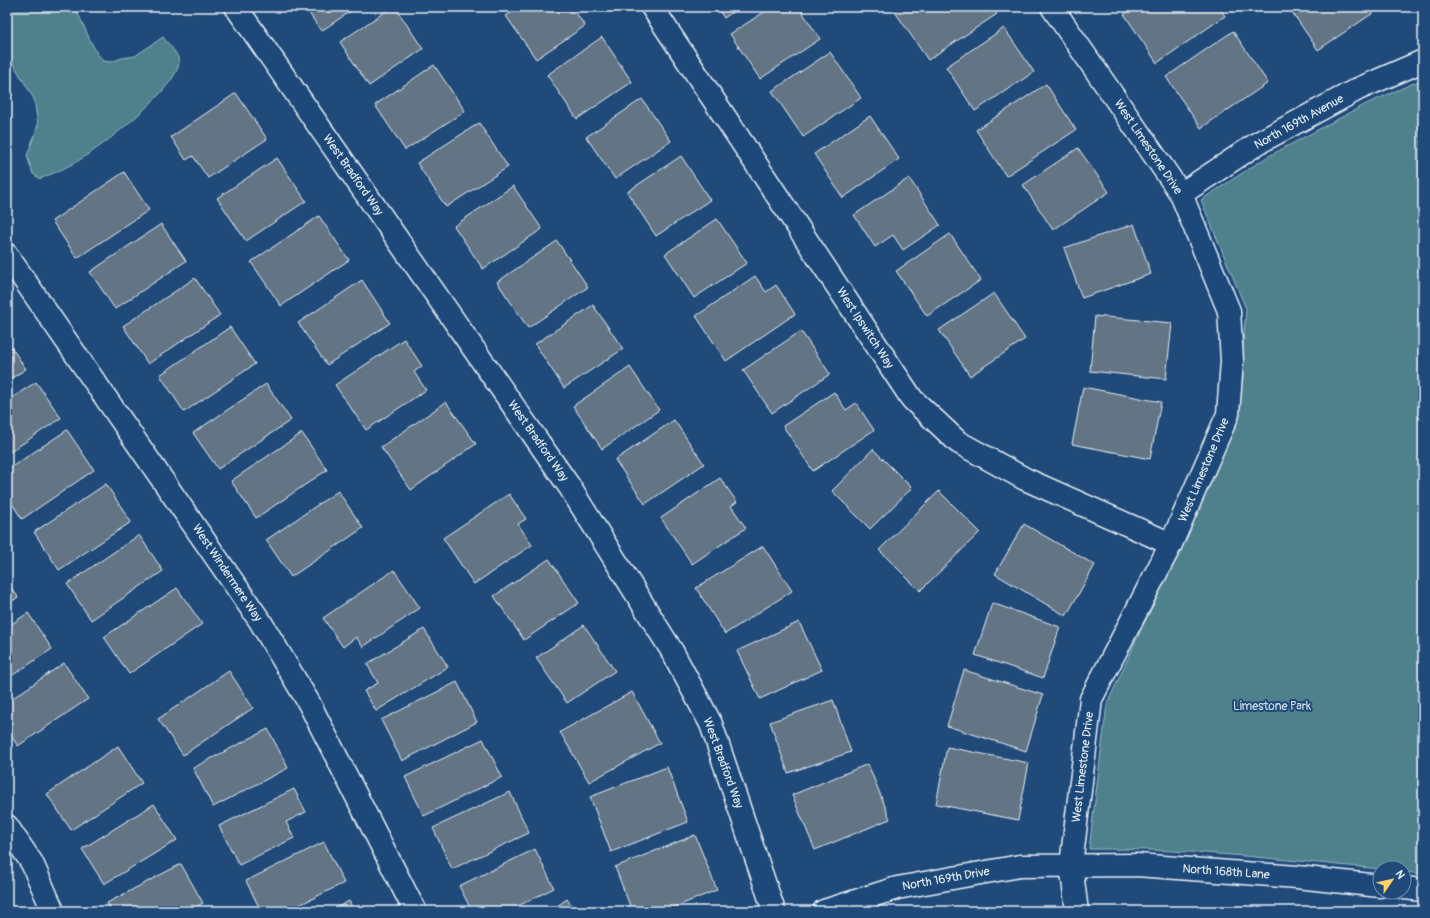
<svg xmlns="http://www.w3.org/2000/svg" width="1430" height="918" font-family="Pangolin,sans-serif">
<style>
.green{fill:#4f818d;stroke:#9cb9c2}
.building{fill:#637584;stroke:#e8f1f8}
.lines{fill:none;stroke-linecap:round;stroke-linejoin:round}
.minor-casing{stroke:#e8f1f8;stroke-width:25}
.minor{stroke:#1f4a7a;stroke-width:22}
.labels{text-anchor:middle;dominant-baseline:central;stroke-width:4;stroke-linejoin:round;paint-order:stroke}
.street-label{font-size:12px;fill:#e8f1f8;stroke:#1f4a7a}
.park-label{font-size:12px;fill:#d1e0e8;stroke:#1f4a7a}
</style>
<rect width="100%" height="100%" fill="#1f4a7a"/>
<filter id="ink" filterUnits="userSpaceOnUse"><feTurbulence type="fractalNoise" baseFrequency=".025" numOctaves="2"/><feDisplacementMap in="SourceGraphic" scale="8" xChannelSelector="R" yChannelSelector="G"/><feConvolveMatrix kernelMatrix="1 2 1 2 8 2 1 2 1" color-interpolation-filters="sRGB"/></filter>
<g filter="url(#ink)">
<path class="green" d="M7,7h66l3,2 15,33 6,11 6,8 8,1 11,-4 13,-2 28,-19c5,7 17,18 16,26 -2,24 -71,79 -92,92 -14,10 -31,17 -47,24l-7,-5 -6,-18 11,-31 -4,-26 -23,-39 -4,-9z
M1423,79v795l-19,-2v-4h-24v1c-96,-9 -194,-21 -291,-20l18,-145 68,-148 63,-155 8,-92 -45,-109 66,-43 99,-53z"/>
<path class="building" d="M305,7h52l-36,24z
M392,7h3l28,42 -54,37 -29,-44z
M519,7h53l13,19 -49,33 -30,-43z
M717,7h23l-16,11z
M772,7h27l21,32 -60,40 -30,-45z
M896,7h96l5,7 -69,46 -35,-51z
M1135,7h84l6,9 -68,47 -33,-49z
M1299,7h83l-64,43 -26,-38z
M1004,28l30,44 -59,39 -29,-44z
M1233,31l35,52 -67,45 -35,-51z
M602,37l30,45 -55,37 -30,-44z
M830,52l31,46 -58,39 -31,-46z
M434,65l31,46 -60,39 -30,-45z
M1046,84l30,46 -70,46 -30,-46z
M236,93l31,46 -59,39 -15,-22 -7,4 -15,-23z
M642,99l29,42 -56,38 -29,-42z
M870,116l29,43 -56,39 -29,-44z
M479,123l29,44 -62,40 -29,-44z
M1078,148l31,44 -56,38 -30,-45z
M681,156l29,44 -54,36 -29,-44z
M277,158l29,43 -60,40 -29,-43z
M124,172l25,38 -72,48 -25,-37z
M909,178l31,47 -37,25 -10,-15 -18,12 -21,-32z
M513,186l29,43 -59,40 -29,-43z
M319,216l30,44 -68,46 -30,-44z
M717,219l30,44 -53,35 -29,-44z
M161,224l25,37 -71,48 -25,-37z
M1134,224l17,50 -69,24 -18,-50z
M950,234l31,46 -54,36 -31,-45z
M557,241l31,46 -60,41 -31,-46z
M755,276l11,16 10,-7 19,29 -69,47 -30,-45z
M195,278l25,37 -72,49 -25,-38z
M362,280l28,43 -63,42 -29,-42z
M994,293l31,46 -55,37 -31,-46z
M593,305l30,44 -59,39 -29,-44z
M1095,316l77,7 -6,56 -76,-8z
M230,327l25,37 -71,48 -24,-37z
M801,331l29,43 -58,39 -29,-43z
M404,339l18,27 -8,6 12,18 -60,40 -31,-45z
M7,341l19,28 -19,12z
M630,367l29,43 -57,39 -29,-43z
M36,382l25,36 -54,36v-53z
M266,384l25,36 -73,49 -25,-36z
M1083,387l78,15 -11,57 -78,-15z
M834,392l12,18 10,-7 18,27 -61,41 -30,-45z
M446,402l30,42 -65,46 -30,-43z
M674,420l30,44 -59,40 -30,-44z
M67,430l27,40 -72,49 -15,-23v-26z
M302,433l25,37 -71,48 -25,-37z
M873,449l39,39 -42,41 -38,-38z
M720,478l17,24 -6,4 15,22 -54,36 -31,-46z
M106,484l25,38 -72,48 -25,-38z
M338,491l25,37 -72,49 -25,-37z
M939,491l41,41 -60,59 -41,-41z
M509,494l17,25 -8,5 14,21 -58,39 -31,-46z
M1024,524l71,41 -29,51 -71,-42z
M139,535l24,36 -72,49 -24,-36z
M763,546l29,45 -67,43 -29,-46z
M549,559l30,44 -55,37 -30,-44z
M394,570l26,38 -57,39 -7,-10 -13,10 -20,-29z
M7,582l11,15 -11,8z
M177,588l25,36 -73,50 -25,-37z
M992,603l68,24 -17,51 -68,-23z
M28,613l24,36 -45,30v-52z
M799,622l23,48 -62,29 -23,-48z
M584,625l31,46 -48,32 -31,-45z
M424,629l24,38 -72,44 -12,-20 14,-8 -11,-19z
M64,663l24,36 -70,47 -11,-16v-28z
M964,670l79,25 -17,56 -79,-25z
M229,671l24,37 -70,47 -25,-36z
M457,682l20,40 -75,39 -21,-41z
M632,692l28,51 -71,39 -29,-50z
M833,700l18,52 -63,21 -18,-51z
M268,729l20,39 -75,39 -20,-39z
M483,739l19,38 -78,39 -19,-39z
M118,746l24,37 -71,47 -24,-36z
M947,747l82,16 -11,57 -82,-16z
M868,764l22,55 -75,31 -23,-55z
M667,767l21,55 -77,30 -21,-55z
M294,789l12,23 -20,10 8,16 -55,27 -20,-39z
M510,792l19,41 -77,36 -19,-41z
M154,804l23,36 -73,44 -22,-35z
M695,835l22,55 -52,21h-33l-17,-44z
M324,842l20,41 -57,28h-26l-15,-30z
M535,849l19,39 -46,23h-36l-13,-25z
M181,864l22,39 -15,8h-77l-4,-8z
M567,899l8,12h-25z
M349,901l5,10h-24z"/>
<g class="lines">
<g class="minor-casing">
<path id="minor" d="M236,7l333,479 103,165 39,73 63,187
M652,7l260,392 46,43 67,37 146,65
M1052,7l129,187 48,117 3,50 -4,53 -57,130 -80,155 -20,166 6,46
M1181,194l77,-51 100,-54 65,-28
M7,255l253,366 49,82 106,208
M7,826l25,37 21,48
M1404,888l19,2
M824,911l73,-23 123,-22 117,-1 160,12 83,9"/>
</g>
<use href="#minor" class="minor"/>
</g>
</g>
<g class="labels">
<g class="street-label">
<text transform="translate(1299 122) rotate(-29)">North 169th Avenue</text>
<text transform="translate(1148 147) rotate(56)">West Limestone Drive</text>
<text transform="translate(353 175) rotate(55)">West Bradford Way</text>
<text transform="translate(865 328) rotate(57)">West Ipswitch Way</text>
<text transform="translate(538 441) rotate(55)">West Bradford Way</text>
<text transform="translate(1204 470) rotate(-67)">West Limestone Drive</text>
<text transform="translate(227 573) rotate(56)">West Windermere Way</text>
<text transform="translate(723 763) rotate(70)">West Bradford Way</text>
<text transform="translate(1083 767) rotate(-83)">West Limestone Drive</text>
<text transform="translate(1226 872) rotate(4)">North 168th Lane</text>
<text transform="translate(946 879) rotate(-10)">North 169th Drive</text>
</g>
<g class="park-label">
<text x="1272" y="706">Limestone Park</text>
</g>
</g>
<rect width="1430" height="918" fill="none" stroke="#1f4a7a" stroke-width="24"/>
<rect x="12" y="12" width="1406" height="894" fill="none" stroke="#e8f1f8" stroke-width="1.5" filter="url(#ink)"/>
<g transform="translate(1392 880) rotate(56)"><circle r="19" fill="#1f4a7a" stroke="#6f8dac"/>
<path d="M0-3L7 15L0 10L-7 15Z" fill="#ffd166"/>
<text y="-6" font-size="11" font-weight="bold" text-anchor="middle" fill="#e8f1f8">N</text>
</g>
</svg>
